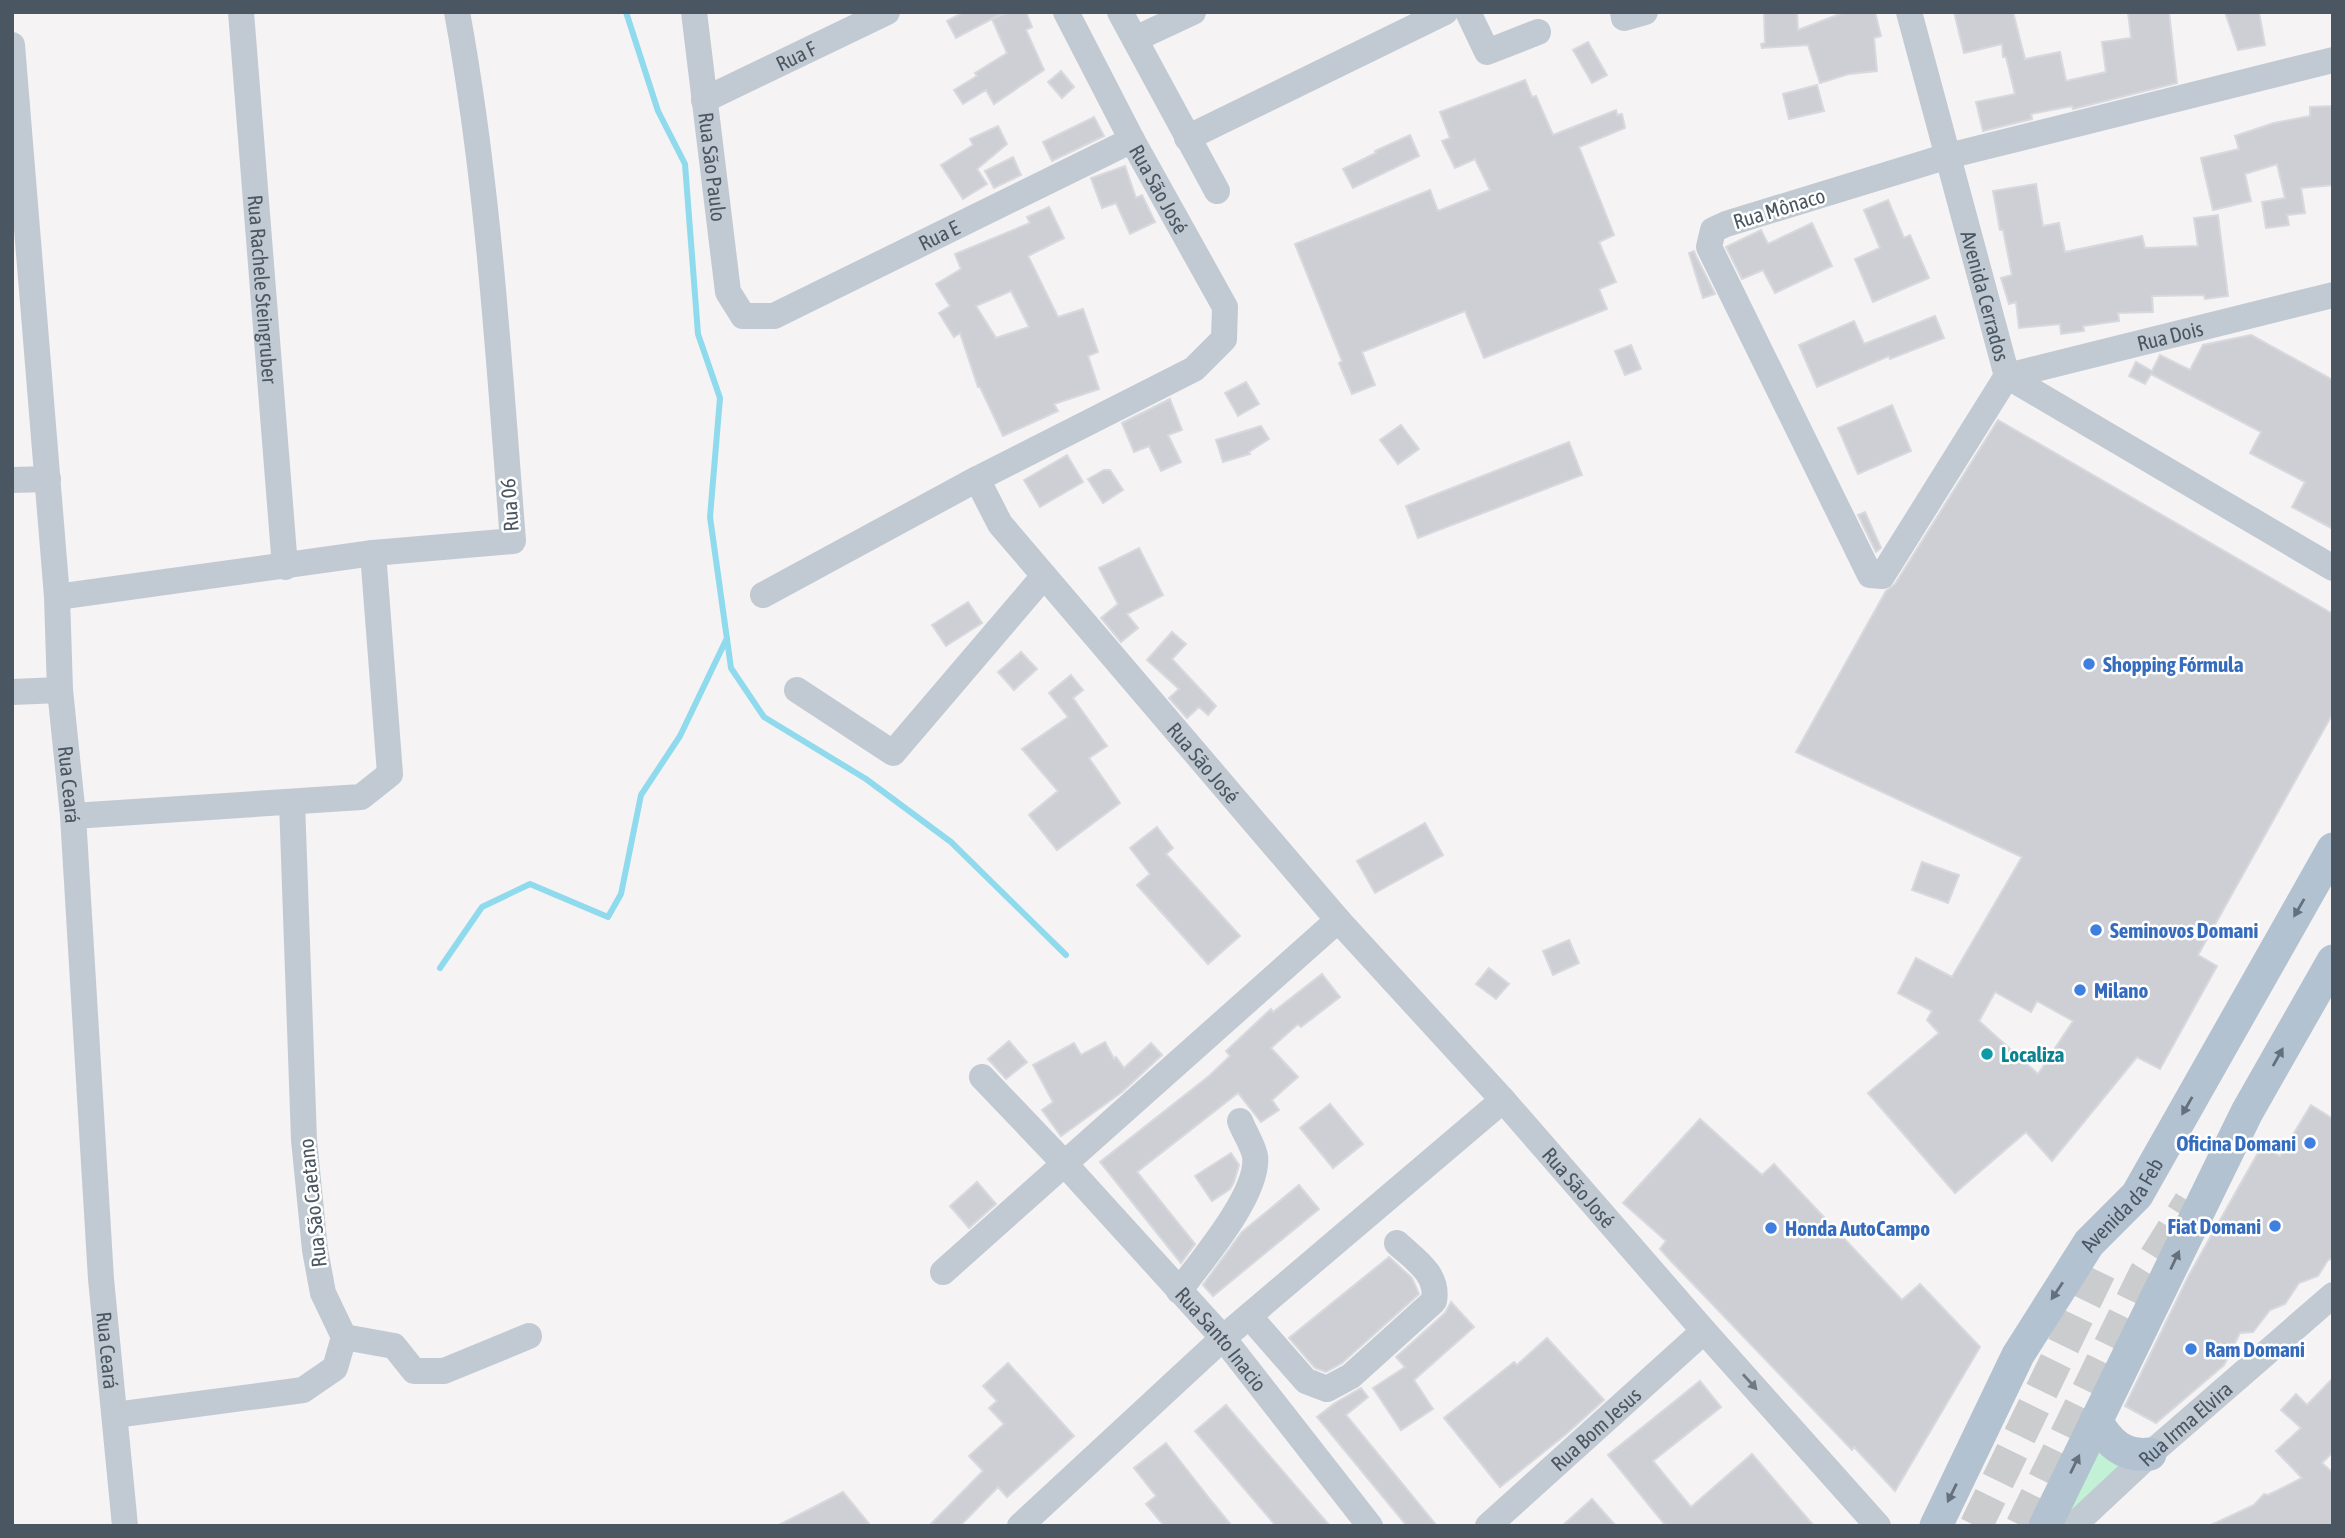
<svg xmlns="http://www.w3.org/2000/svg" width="2345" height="1538" font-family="'Asap Condensed',sans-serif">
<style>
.green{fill:#c3f1d5}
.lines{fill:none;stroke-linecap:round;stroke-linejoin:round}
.stream{stroke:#90daee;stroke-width:6}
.building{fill:#cdcfd5;stroke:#d7d9de;stroke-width:2;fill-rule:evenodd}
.major-tunnel{stroke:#caccce;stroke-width:33;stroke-dasharray:33 17;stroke-linecap:butt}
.minor{stroke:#c1cad2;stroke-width:26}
.major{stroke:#b3c2d1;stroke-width:33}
.oneway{fill:#64717d}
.oneway2{fill:#6e7983}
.shop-dot{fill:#3f7fe0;stroke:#fff;stroke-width:2.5}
.culture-dot{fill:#0f9aa8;stroke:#fff;stroke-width:2.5}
.labels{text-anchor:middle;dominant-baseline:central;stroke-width:5;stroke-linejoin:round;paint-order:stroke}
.street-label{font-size:21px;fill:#4a5661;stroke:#fff}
.shop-label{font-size:21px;font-weight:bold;fill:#366cbe;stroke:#fff;text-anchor:start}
.culture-label{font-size:21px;font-weight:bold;fill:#0d838f;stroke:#fff;text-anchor:start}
</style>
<rect width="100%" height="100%" fill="#f5f3f3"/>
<path class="green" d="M2100,1447l22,19 -55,50z"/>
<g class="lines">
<path class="stream" d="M626,12l32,99 27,53 13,170 22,64 -10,119 21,151 33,49 102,62 85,63 115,113
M440,968l42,-61 48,-23 78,33 13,-23 20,-99 39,-59 47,-98"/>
</g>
<path class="building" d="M964,12h41l-49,26 -9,-17z
M1009,12h17l6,15 -6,3 18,40 -50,34 -8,-14 -23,14 -9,-14 23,-14 -2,-3 32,-20 -15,-34z
M1764,12h33l1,18 47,-18h30l6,24 -7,2 3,33 -28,3 -29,9 -12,-38 -46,3 -1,-4 4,-1z
M1954,12h59l12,47 35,-7 6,29 40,-9 -4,-30 29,-4 -3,-26h41l8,71 -104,26 -1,-3 -41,8 1,5 -49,12 -7,-29 39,-8 -9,-37h-3l-1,-13 -38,9z
M2225,12h34l6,33 -27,5z
M1588,42l19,33 -15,8 -19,-33z
M1061,71l13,16 -12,11 -14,-16z
M1525,80l7,17 4,-1 17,39 63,-25 1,5 5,-1 3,14 -46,19 35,88 -15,7 17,40 -17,7 8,20 -123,49 -19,-47 -103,41 13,33 -23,9 -13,-31 3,-2 -47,-117 135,-54 8,21 52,-21 -15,-31 -20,9 -13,-27 8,-3 -10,-26z
M1817,85l7,26 -35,8 -6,-25z
M2333,106v79l-32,3 4,25 -18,2 2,10 -23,3 -4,-26 23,-4 -8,-34 -32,10 6,27 -38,9 -12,-52 38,-9 -4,-13 39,-13 36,-7v-9z
M1094,117l10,19 -52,25 -9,-19z
M998,126l9,18 -30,25 10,15 -24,15 -22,-34 32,-20 -3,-6z
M1410,135l9,21 -66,32 -10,-19 33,-16 -1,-2z
M1013,157l8,18 -27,13 -9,-17z
M1125,166l11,32 6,-3 13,27 -25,12 -14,-31 -14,5 -11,-30z
M2036,184l7,42 16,-3 6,29 77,-16 3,12 53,-2 -4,-28 24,-3 10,81 -23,3 -1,-4 -52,1 1,16 -35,1 1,8 -36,5 1,5 -23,3 -1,-10 -41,4 -3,-26 -7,2 -8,-26 11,-3 -9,-45h-3l-7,-39z
M1888,200l16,38 6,-3 19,43 -56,24 -18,-43 25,-11 -16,-38z
M1049,207l15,31 -36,18 30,61 25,-8 15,43 -10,4 11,33 -45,15 4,7 -55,25 -23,-49h-2l-18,-54 -6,4 -15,-24 11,-7 -14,-22 25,-15 -6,-15 75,-31 -3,-6zM1011,291l18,36 -33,11 -20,-32z
M1812,223l20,43 -57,27 -12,-23 -21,9 -16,-32 35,-17 7,14z
M1694,251l1,3 20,40 -12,4 -14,-45z
M1935,316l9,22 -54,21 -1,-3 -72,31 -18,-42 55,-24 10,23z
M2251,335l82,45v149l-41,-22 13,-25 -55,-29 11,-21 -110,-58 -6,10 -16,-8 7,-14 16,9 8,-16 30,15 13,-25z
M1631,345l10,24 -16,6 -10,-24z
M1246,382l13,22 -21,12 -13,-23z
M1170,399l12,31 -14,5 13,27 -20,9 -12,-25 -15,6 -12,-29z
M1892,405l19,46 -53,23 -20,-46z
M1998,420l335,194v99l-135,242 19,11 -57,103 -23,-12 -85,104 -26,-29 -71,61 -87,-100 71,-60 -12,-13 5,-9 -34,-18 18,-35 36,19 70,-120 -226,-105 90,-161 9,-7zM1995,992l36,20 6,-11 36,20 -35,53 -59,-53z
M1401,425l18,24 -21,15 -18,-24z
M1261,426l8,13 -20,13 1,2 -27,8 -7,-22z
M1569,442l13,33 -164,63 -12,-32z
M1067,455l16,27 -43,25 -16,-27z
M1104,470h6l13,20 -20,13 -15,-24z
M1865,512l16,36 -5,4 -18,-37z
M1139,548l24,47 -36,19 11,14 -17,14 -20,-24 17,-14 -19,-36z
M968,602l14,21 -36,23 -14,-21z
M1172,632l14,12 -14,15 44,47 -8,9 -9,-8 -12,11 -18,-20 10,-9 -32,-29z
M1021,652l16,17 -23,21 -16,-18z
M1071,675l12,15 -10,8 34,48 -18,12 31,45 -63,47 -28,-35 29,-24 -36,-42 46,-32 -19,-24z
M1425,823l18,32 -68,38 -18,-32z
M1157,827l16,21 -7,6 74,82 -32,28 -71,-79 13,-11 -20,-26z
M1922,862l37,13 -11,28 -36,-13z
M1569,940l10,23 -26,12 -10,-24z
M1489,968l20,16 -13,15 -20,-15z
M1322,974l18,23 -39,30 -3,-3 -27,24 27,29 -26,23 7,10 -18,12 -23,-29 -101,79 58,72 -14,19 -81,-101 109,-86 21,-20 -4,-5 45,-42 2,3z
M1009,1041l18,21 -21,17 -18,-20z
M1105,1042l9,17 2,-2 8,11 27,-25 11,12 -40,37 -61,44 -19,-26 11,-8 -20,-37 41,-22 7,12z
M1330,1104l33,40 -30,24 -33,-40z
M2311,1105l22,14v139l-5,2 -10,16 -19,7 -14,21 -15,6 -17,22 -13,1 -16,32 -68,58 -31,-17 64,-131 74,-131 17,12z
M1700,1119l62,56 12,-11 128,136 18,-16 60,63 -85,144 -41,-44 -2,3 -182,-190 -10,-11 6,-8 -43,-38z
M1231,1153l8,12 -5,17 -4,7 -18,12 -17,-25z
M977,1182l19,22 -27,24 -19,-22z
M1299,1185l20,24 -106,87 -10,-11 39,-53z
M1389,1257l23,21 7,16 -77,69 -16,9 -11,-4 -26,-30z
M1451,1302l23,25 -60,53 19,29 -32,21 -28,-42 32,-21 -9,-10 49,-44z
M1547,1338l57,62 -39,35 -65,52 -56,-69 70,-56 3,3z
M1008,1363l66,73 -67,61 -9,-10 -38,39h-31l54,-55 -14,-15 35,-32 -15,-16 8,-7 -14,-15z
M2333,1378v74l-11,11 11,10v53h-124l45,-21 10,-11 4,1 34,-17 -26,-27 25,-23 -20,-18 15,-16 11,11z
M1700,1381l21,26 -68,54 38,46 61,-53 62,72h-148l-58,-71z
M1361,1388l7,9 -22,18 91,111h-30l-90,-109 18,-14z
M1226,1405l104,121h-54l-81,-95z
M1166,1443l47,60 19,23h-68l-18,-22 10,-8 -22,-28z
M843,1492l28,34h-94z
M1592,1499l24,27h-54z"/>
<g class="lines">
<path class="major-tunnel" d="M1976,1526l126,-260
M2022,1526l123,-252 45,-72"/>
<g class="minor">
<path id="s1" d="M241,12l44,555"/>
<path id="s2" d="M694,12l34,280 15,24h31l358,-176"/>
<path id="s3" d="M1066,12l66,128 93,167 -1,32 -30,30 -217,110 23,45 338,396 165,180 201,231 174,195"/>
<path d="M1120,12l97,179"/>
<path d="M1468,12l19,40 51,-20"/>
<path d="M1623,12l1,6 21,-6"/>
<path id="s4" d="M1909,12l98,364 326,192"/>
<path d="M1135,39l58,-27"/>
<path id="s5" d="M12,45l45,552 3,93 13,126 28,463 24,247"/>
<path id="s6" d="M2333,60l-385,96 -222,68 -13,6 -4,17 161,328 12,1 125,-200 326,-81"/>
<path id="s7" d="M704,100l183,-88"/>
<path d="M1187,138l258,-126"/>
<path d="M12,480l36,-1"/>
<path d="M763,595l214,-116"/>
<path d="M57,597l316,-44 140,-12c-14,-176 -24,-355 -56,-529"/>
<path d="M797,690l96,63 151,-177"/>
<path d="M12,692l48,-2"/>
<path d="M73,816l288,-19 29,-23 -17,-221"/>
<path id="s8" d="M982,1077l81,85 160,176 147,188"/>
<path d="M943,1272l395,-352"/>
<path d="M1179,1291c22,-30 81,-98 76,-135 -2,-11 -11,-24 -15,-35"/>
<path d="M1249,1316l57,65 21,8 24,-13 83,-75c5,-27 -20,-42 -37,-58"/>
<path d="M344,1337l50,9 20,25h30l85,-35"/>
<path d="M115,1415l188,-25 32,-22 9,-31 -21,-44 -8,-43 -11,-110 -12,-338"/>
<path d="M1020,1526l203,-188 280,-238"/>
<path id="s9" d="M1488,1526l216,-195"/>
<path id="s10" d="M2073,1526l77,-72 183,-159"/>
</g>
<g class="major">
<path d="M2096,1421c13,22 27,36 54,33"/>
<path id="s11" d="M1936,1526l82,-171 71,-112 48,-48 196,-346"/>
<path d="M2045,1526l202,-414 86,-151"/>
</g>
</g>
<defs><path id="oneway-solid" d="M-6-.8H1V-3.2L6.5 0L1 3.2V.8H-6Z" transform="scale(1.75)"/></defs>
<g class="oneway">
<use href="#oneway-solid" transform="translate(2299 908) rotate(120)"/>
<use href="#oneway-solid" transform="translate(2278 1057) rotate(-61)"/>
<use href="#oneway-solid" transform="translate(2187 1106) rotate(120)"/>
<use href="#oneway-solid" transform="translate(2175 1260) rotate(-65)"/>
<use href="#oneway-solid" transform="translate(2057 1291) rotate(124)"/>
<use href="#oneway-solid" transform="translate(2075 1464) rotate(-64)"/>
<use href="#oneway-solid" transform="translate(1952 1493) rotate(116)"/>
</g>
<use class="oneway2" href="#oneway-solid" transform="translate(1750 1382) rotate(48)"/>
<g class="shop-dot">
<circle cx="2089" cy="664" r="7"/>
<circle cx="2096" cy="930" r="7"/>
<circle cx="2080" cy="990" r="7"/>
<circle cx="2310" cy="1143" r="7"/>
<circle cx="2275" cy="1226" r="7"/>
<circle cx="1771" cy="1228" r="7"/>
<circle cx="2191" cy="1349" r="7"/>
</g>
<circle class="culture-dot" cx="1987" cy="1054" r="7"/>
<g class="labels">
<g class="street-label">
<text stroke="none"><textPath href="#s7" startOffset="102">Rua F</textPath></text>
<text stroke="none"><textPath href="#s2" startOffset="156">Rua São Paulo</textPath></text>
<text stroke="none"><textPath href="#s3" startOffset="200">Rua São José</textPath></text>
<text transform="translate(1779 208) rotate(-17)">Rua Mônaco</text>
<text stroke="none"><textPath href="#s2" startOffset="525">Rua E</textPath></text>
<text stroke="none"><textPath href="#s1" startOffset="278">Rua Rachele Steingruber</textPath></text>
<text stroke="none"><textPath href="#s4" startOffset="294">Avenida Cerrados</textPath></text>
<text stroke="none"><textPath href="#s6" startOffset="1442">Rua Dois</textPath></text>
<text transform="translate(509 505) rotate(-94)">Rua 06</text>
<text stroke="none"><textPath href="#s3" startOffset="1017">Rua São José</textPath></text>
<text stroke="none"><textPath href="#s5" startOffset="742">Rua Ceará</textPath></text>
<text stroke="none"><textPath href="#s3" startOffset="1584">Rua São José</textPath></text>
<text transform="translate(312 1203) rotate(-96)">Rua São Caetano</text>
<text stroke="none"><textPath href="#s11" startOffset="373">Avenida da Feb</textPath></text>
<text stroke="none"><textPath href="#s8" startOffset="355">Rua Santo Inacio</textPath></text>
<text stroke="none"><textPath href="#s5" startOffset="1309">Rua Ceará</textPath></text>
<text stroke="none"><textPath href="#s10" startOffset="152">Rua Irma Elvira</textPath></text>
<text stroke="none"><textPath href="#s9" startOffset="145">Rua Bom Jesus</textPath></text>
</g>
<g class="shop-label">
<text x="2103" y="664">Shopping Fórmula</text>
<text x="2110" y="930">Seminovos Domani</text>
<text x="2094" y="990">Milano</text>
<text x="2296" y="1143" text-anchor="end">Oficina Domani</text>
<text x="2261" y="1226" text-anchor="end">Fiat Domani</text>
<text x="1785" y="1228">Honda AutoCampo</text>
<text x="2205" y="1349">Ram Domani</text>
</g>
<g class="culture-label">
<text x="2001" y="1054">Localiza</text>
</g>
</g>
<rect width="2345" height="1538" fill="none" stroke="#4a5661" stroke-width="28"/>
</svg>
